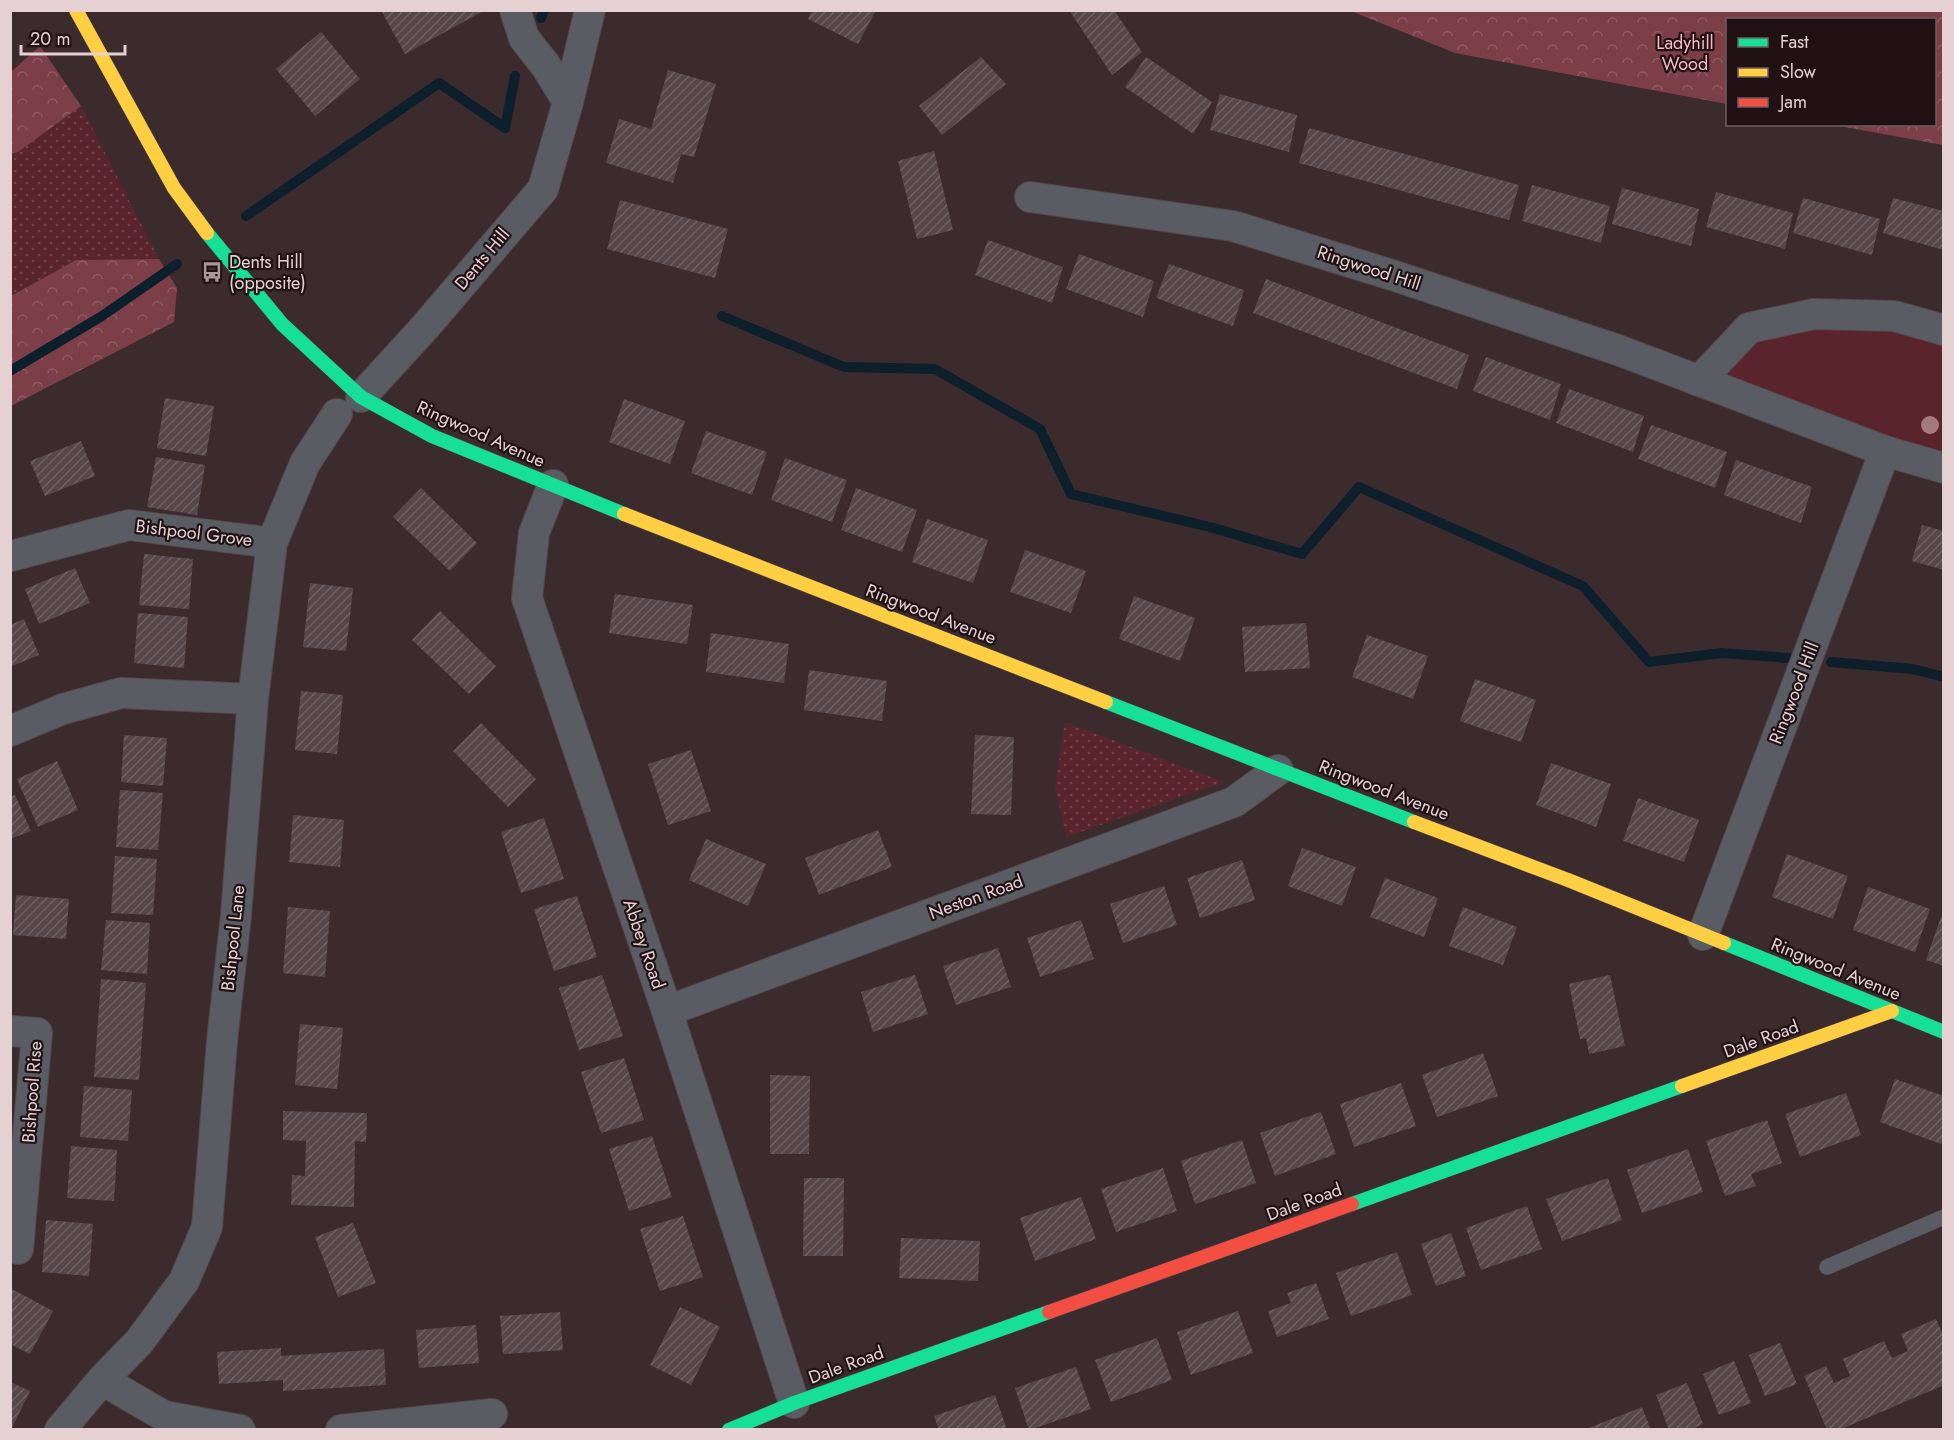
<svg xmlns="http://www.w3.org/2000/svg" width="1954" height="1440" font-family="Jost,sans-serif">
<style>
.grass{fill:url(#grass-dots)}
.forest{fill:url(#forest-crowns)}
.park{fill:#59242c}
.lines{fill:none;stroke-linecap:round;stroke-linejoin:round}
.stream{stroke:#0d1f2a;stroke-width:10}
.building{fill:url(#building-hatch)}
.lane-casing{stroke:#554748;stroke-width:16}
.street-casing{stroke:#554748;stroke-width:32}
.fast-casing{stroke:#554748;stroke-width:15}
.slow-casing{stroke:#554748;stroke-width:15}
.jam-casing{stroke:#554748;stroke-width:15}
.lane{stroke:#595d63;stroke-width:15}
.street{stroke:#595d63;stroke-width:30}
.fast{stroke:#16e098;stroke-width:14}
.slow{stroke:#ffcf43;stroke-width:14}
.jam{stroke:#f24e42;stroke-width:14}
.tree{fill:#a47a7e}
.labels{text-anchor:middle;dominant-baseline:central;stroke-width:4.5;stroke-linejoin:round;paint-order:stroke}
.park-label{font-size:18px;fill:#f9bac0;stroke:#201214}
.street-label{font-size:18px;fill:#e5d0d2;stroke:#201214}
.poi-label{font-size:18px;fill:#e5d0d2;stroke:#201214;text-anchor:start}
</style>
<defs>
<pattern id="grass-dots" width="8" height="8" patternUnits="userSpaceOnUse" patternTransform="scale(1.5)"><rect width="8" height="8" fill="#59242c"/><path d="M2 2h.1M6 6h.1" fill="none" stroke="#71434a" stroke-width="1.8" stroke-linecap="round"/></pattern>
<pattern id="forest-crowns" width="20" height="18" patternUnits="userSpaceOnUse" patternTransform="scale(1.5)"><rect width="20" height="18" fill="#7c3f47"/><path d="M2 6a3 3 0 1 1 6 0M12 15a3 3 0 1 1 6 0" fill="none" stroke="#8e5a61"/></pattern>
<pattern id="building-hatch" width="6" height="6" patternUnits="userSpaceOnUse" patternTransform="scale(1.5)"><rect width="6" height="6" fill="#56484a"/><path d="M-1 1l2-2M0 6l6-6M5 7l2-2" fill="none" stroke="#6e6163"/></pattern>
</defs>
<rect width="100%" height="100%" fill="#3c2b2d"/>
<path class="grass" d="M81,106l78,153 -83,1 -65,36v-142l7,-2z
M1065,722l159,60 -158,55 -11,-51z"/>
<path class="forest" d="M1351,11h592v134l-109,-20 100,-1v-104h-206l-1,84 -272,-51z
M40,46l41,60 -63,46 -7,2v-82z
M159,259l18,29 -3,34 -163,84v-110l65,-36z"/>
<path class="park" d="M1749,328l194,2v138l-244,-87z"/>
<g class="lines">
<path class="stream" d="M541,18l3,-8
M246,216l193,-133 66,45 10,-52
M722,316l122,51 91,2 105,60 31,65 139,33 92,27 57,-67 224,99 66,76 73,-9 67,5
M10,371l92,-55 75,-52
M1831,662l82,7 31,8"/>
</g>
<path class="building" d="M381,10h104l-80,44z
M812,10h64l-18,34 -50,-25z
M1069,10h45l28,42 -30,23z
M321,32l39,47 -45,37 -39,-47z
M981,57l25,27 -64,51 -23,-29z
M1146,57l66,45 -19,32 -68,-47z
M668,70l48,14 -22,73 -13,-3 -8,29 -67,-20 13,-44 32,10z
M1220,94l77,21 -8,37 -79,-22z
M1309,128l210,57 -10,35 -210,-57z
M934,151l19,79 -36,9 -19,-78z
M1532,185l78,21 -9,37 -79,-22z
M1622,188l77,21 -8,37 -79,-22z
M1716,192l77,21 -8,36 -79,-22z
M1803,198l77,21 -8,36 -79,-22z
M1893,198l51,13v39l-61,-17z
M620,200l108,29 -13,49 -108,-29z
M988,240l75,27 -11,36 -77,-28z
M1079,254l75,27 -11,36 -77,-28z
M1169,264l75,26 -11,36 -77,-28z
M1266,279l203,76 -12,34 -204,-76z
M1486,357l75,27 -11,36 -77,-29z
M1569,389l75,27 -11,36 -77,-29z
M165,398l49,8 -8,50 -49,-8z
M624,399l61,22 -15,43 -61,-22z
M1651,425l76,27 -12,36 -77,-29z
M706,431l61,21 -15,43 -61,-22z
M81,441l14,35 -50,20 -15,-35z
M156,457l49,8 -8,50 -50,-8z
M785,458l62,22 -15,42 -61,-22z
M1736,460l76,27 -11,36 -77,-28z
M421,488l56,55 -27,28 -57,-54z
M856,488l61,22 -15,42 -61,-22z
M927,519l61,21 -15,43 -61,-21z
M1922,525l22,6v39l-32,-9z
M1025,550l61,21 -15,42 -61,-21z
M144,554l49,5 -4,50 -50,-4z
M75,568l15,35 -51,21 -14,-35z
M310,583l43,5 -7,63 -43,-4z
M615,594l78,11 -6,39 -78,-11z
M1134,596l61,22 -15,43 -61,-22z
M440,611l56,55 -27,28 -57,-54z
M138,613l50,4 -4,51 -50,-5z
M24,619l15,36 -29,12v-42z
M1306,623l4,45 -65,4 -3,-45z
M711,633l78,11 -5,39 -78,-11z
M1367,635l61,21 -15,43 -61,-22z
M809,670l78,11 -5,40 -78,-11z
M1475,679l61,21 -15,42 -61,-21z
M301,691l42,4 -6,59 -42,-4z
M481,723l55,56 -28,28 -55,-56z
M124,735l43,3 -4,48 -42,-4z
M975,735l39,2 -3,78 -40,-1z
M691,750l20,61 -43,14 -20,-61z
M57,761l21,49 -40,17 -21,-48z
M1551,763l60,21 -15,43 -60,-22z
M120,790l43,3 -5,57 -42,-3z
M15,795l16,36 -21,8v-42z
M1638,798l61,22 -15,42 -61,-21z
M293,815l51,5 -4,47 -51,-5z
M544,818l20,61 -43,14 -20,-61z
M878,830l14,37 -73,28 -14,-37z
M706,839l60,25 -18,42 -59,-26z
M1302,848l54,19 -14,39 -54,-20z
M1787,854l61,22 -15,43 -61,-22z
M115,856l42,3 -4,56 -42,-2z
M1242,860l13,40 -55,18 -13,-40z
M1385,878l53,20 -14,39 -54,-20z
M1164,886l13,39 -54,18 -13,-39z
M1868,887l62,22 -15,43 -62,-22z
M16,895l53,4 -3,40 -53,-4z
M577,896l20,61 -43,14 -20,-62z
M288,907l42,4 -5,66 -42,-4z
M1463,907l54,20 -14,38 -54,-19z
M1941,917l3,1v48l-18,-6z
M106,920l44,3 -3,51 -46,-4z
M1081,920l13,39 -54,18 -13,-39z
M998,948l13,39 -55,18 -13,-39z
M602,975l21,61 -44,14 -20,-62z
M915,975l13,39 -55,18 -12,-40z
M1610,975l15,71 -36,8 -3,-16 -6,1 -11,-55z
M101,979l45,4 -7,97 -45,-3z
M300,1024l43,4 -6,61 -42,-4z
M1483,1053l15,43 -61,21 -15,-42z
M624,1058l20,62 -43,13 -20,-61z
M770,1075l40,1 -1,78h-39z
M1895,1079l49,17v41l-3,7 -61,-22z
M1401,1083l15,43 -62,21 -14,-43z
M84,1086l48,4 -4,51 -48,-4z
M1846,1093l15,42 -61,22 -15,-43z
M283,1111l84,2 -1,29 -11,-1 -1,66 -63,-2 1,-30 13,1 1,-35 -23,-1z
M1321,1112l15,42 -61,22 -15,-43z
M1767,1120l15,43 -31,11 5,12 -31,10 -19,-55z
M652,1136l20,61 -43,14 -20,-62z
M1242,1140l14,43 -61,21 -14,-43z
M71,1146l46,4 -3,51 -47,-3z
M1688,1149l15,43 -61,21 -15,-43z
M1163,1168l14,43 -61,21 -15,-43z
M804,1178h40l-1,78h-40z
M1608,1178l14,42 -60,21 -16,-42z
M1081,1197l15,42 -61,22 -15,-43z
M1527,1206l15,43 -61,21 -15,-42z
M683,1216l20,61 -43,14 -20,-62z
M46,1220l47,4 -4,52 -47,-4z
M353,1223l23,60 -38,14 -23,-60z
M1451,1233l15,43 -30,10 -15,-42z
M901,1238l79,3 -2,40 -79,-3z
M1397,1252l15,43 -61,21 -15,-43z
M1316,1283l13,36 -52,18 -9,-26 23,-8 -4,-10z
M10,1288l43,23 -23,43 -20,-10z
M680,1307l40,20 -29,58 -41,-20z
M1238,1311l15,42 -62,22 -14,-43z
M560,1312l3,38 -60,4 -3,-38z
M1936,1319l8,18v48l-105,45h-12l-23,-54 22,-10 8,17 16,-7 -7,-17 41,-18 8,17 16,-7 -7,-17z
M476,1325l3,38 -60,5 -3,-38z
M1157,1338l15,42 -61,22 -16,-42z
M1780,1343l17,41 -32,12 -16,-41z
M281,1348v8l103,-7 2,36 -103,6v-11l-64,4 -2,-32z
M1734,1361l17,42 -32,12 -16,-41z
M1076,1367l15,42 -62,21 -14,-42z
M10,1382l20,9 -19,39h-1z
M1687,1383l16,41 -13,6h-21l-13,-35z
M995,1395l12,35h-68l-5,-14z
M1642,1407l9,23h-65v-1z"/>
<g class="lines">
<g class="lane-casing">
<path id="lane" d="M1827,1267l117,-50"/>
</g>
<g class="street-casing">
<path id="street" d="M515,10l9,28 22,28 22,36
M1030,197l203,29 159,49 226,75 267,101 59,17
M1699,381l50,-53 65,-14 80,2 50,14
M361,397l64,-70 118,-138 25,-87 22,-92
M553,485l-19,48 -7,65 140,413 127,392
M11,556l118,-31 143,18
M10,731l53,-22 58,-16 132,6
M1703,935l182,-484
M667,1011l567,-209 44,-32
M10,1031l27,2 -19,216
M102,1380l62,36 76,14
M60,1430l42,-50 37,-38 45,-61 23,-54 15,-186 14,-126 17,-216 19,-156 33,-80 32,-49
M341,1430l151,-16"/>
</g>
<g class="fast-casing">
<path id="fast" d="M207,233l75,91 79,73 71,39 192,78
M1106,702l308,120
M1724,943l220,89
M1352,1204l330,-118
M729,1430l65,-27 255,-91"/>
</g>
<g class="slow-casing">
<path id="slow" d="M76,10l98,178 33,45
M624,514l482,188
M1414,822l154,58 156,63
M1682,1086l210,-75"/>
</g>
<g class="jam-casing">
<path id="jam" d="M1049,1312l303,-108"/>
</g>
<use href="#lane" class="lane"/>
<use href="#street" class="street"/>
<use href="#fast" class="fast"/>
<use href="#slow" class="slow"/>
<use href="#jam" class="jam"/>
</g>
<circle class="tree" cx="1930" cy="425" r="9"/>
<defs>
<g id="bus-bare" transform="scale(1.62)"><path d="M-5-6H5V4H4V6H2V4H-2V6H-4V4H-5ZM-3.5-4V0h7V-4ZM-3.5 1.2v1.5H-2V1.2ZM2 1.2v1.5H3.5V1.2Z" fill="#aa9698" stroke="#201214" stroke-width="2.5" paint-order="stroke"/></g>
</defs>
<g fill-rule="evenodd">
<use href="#bus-bare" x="212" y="272"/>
</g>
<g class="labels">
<g class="park-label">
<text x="1685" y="43">Ladyhill<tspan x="1685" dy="21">Wood</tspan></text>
</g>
<g class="street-label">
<text transform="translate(482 259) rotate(-50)">Dents Hill</text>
<text transform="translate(1369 268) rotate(18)">Ringwood Hill</text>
<text transform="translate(481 434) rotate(24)">Ringwood Avenue</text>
<text transform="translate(194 533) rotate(7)">Bishpool Grove</text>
<text transform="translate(931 614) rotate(21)">Ringwood Avenue</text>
<text transform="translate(1794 693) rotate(-69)">Ringwood Hill</text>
<text transform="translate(1384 790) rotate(21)">Ringwood Avenue</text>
<text transform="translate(976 897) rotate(-20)">Neston Road</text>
<text transform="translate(233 938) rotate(-84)">Bishpool Lane</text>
<text transform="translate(644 944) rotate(71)">Abbey Road</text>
<text transform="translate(1836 969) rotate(22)">Ringwood Avenue</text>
<text transform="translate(1761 1039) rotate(-20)">Dale Road</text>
<text transform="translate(32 1092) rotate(-86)">Bishpool Rise</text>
<text transform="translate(1304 1202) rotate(-20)">Dale Road</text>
<text transform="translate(846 1365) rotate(-20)">Dale Road</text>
</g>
<g class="poi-label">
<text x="229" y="262">Dents Hill<tspan x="229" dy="21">(opposite)</tspan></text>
</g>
</g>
<rect width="1954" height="1440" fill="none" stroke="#e5d0d2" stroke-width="24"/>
<rect x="1726" y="18" width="210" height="108" fill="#201214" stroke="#6f5e60" stroke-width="1.5"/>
<rect x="1738" y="38" width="30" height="9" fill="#16e098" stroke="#6f5e60" stroke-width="1.5"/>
<text x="1780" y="48" font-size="18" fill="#e5d0d2">Fast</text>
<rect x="1738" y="68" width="30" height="9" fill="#ffcf43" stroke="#6f5e60" stroke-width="1.5"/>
<text x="1780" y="78" font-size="18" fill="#e5d0d2">Slow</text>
<rect x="1738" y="98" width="30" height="9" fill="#f24e42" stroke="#6f5e60" stroke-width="1.5"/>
<text x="1780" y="108" font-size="18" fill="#e5d0d2">Jam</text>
<path d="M21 45v9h104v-9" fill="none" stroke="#e5d0d2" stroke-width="3"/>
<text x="30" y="45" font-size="18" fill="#e5d0d2" stroke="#201214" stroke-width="4.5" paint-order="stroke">20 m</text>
</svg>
